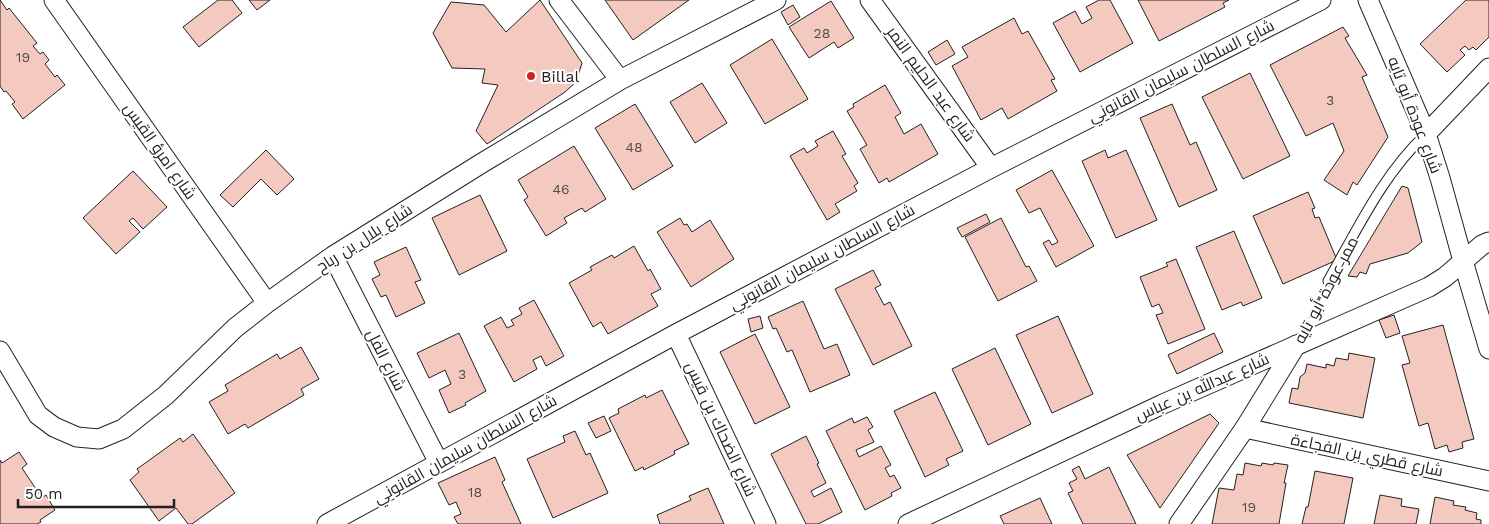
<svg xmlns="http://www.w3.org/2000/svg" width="1489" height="524" font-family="'Work Sans',Cairo,sans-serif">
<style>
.building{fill:#f3c9c0;stroke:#222}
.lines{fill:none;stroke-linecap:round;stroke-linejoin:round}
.lane-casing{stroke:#222;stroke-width:11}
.street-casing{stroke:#222;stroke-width:21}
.path{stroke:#646464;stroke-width:3;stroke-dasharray:4 2.5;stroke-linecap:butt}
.lane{stroke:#fff;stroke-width:9}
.street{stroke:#fff;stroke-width:19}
.poi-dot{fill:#c62828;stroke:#fff;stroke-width:2}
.labels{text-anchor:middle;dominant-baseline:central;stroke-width:4;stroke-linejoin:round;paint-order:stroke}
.number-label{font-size:14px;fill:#564c4a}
.street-label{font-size:16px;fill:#222;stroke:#fff}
.poi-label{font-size:16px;fill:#222;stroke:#fff;text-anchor:start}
</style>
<rect width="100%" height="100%" fill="#fff"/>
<path class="building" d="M0,0l7,10 2,-2 28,35 -4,3 7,8 3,-2 6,8 -4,4 10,13 2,-2 8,10 -42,34 -11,-15 3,-2 -9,-11 -2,1 -4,-6z
M218,0h14l10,13 -43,34 -16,-20z
M249,0h21l-13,10z
M540,0l42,63 -6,19 -11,10 -78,52 -11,-13 22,-46 -16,-2 3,-14 -33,-1 -19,-35 18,-31 33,3 22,27z
M605,0h84l-56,40z
M1099,0h11l23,43 -53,29 -27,-49 22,-12 7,13 10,-6 -6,-11z
M1138,0h91l-6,3 2,4 -66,34z
M1466,0h23v37l-13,13 -3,-3 -4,3 -4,-4 -5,4 5,5 -18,17 -27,-28z
M831,1l23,37 -16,10 -4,-6 -25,16 -20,-31z
M793,5l7,12 -12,8 -7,-13z
M1014,18l8,16 6,-3 27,48 -4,1 6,11 -49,28 -6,-11 -21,12 -29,-54 16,-9 -6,-10z
M1343,27l6,9 -4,2 22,37 -5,2 26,60 -31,48 -4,-3 -6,13 -23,-15 20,-29 -11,-28 -27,13 -36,-71z
M772,39l36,60 -43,25 -35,-59z
M947,40l8,14 -19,11 -8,-13z
M1250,73l40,83 -47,23 -41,-82z
M702,83l25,40 -32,20 -25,-41z
M885,85l16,28 -6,4 9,17 17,-10 17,30 -49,28 -2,-4 -8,5 -19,-34 7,-4 -20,-34 7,-4 -1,-3z
M635,104l38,62 -40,24 -38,-62z
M1172,104l18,41 6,-3 21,48 -38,17 -39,-89z
M833,131l13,23 -4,2 16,27 -4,3 3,5 -22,13 5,8 -13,8 -37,-64 14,-8 3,5 11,-7 -3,-5z
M574,146l32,53 -21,13 -3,-4 -18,10 3,5 -21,13 -22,-36 4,-3 -10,-17z
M266,150l28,29 -17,16 -16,-16 -28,28 -13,-12z
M1105,150l3,8 18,-8 31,70 -41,18 -34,-77z
M1052,170l42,76 -38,21 -13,-24 6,-3 3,5 6,-3 -18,-34 -11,5 -13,-23z
M133,171l34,36 -24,22 -10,-11 -4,3 11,11 -24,22 -33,-36z
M1402,186l6,2 14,54 -14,11 -38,11 -4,10 -6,-2 -3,5 -9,-1z
M1308,192l7,16 -3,1 3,9 4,-1 18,43 -54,24 -30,-68z
M480,195l27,56 -48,24 -27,-57z
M986,214l4,8 -28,15 -5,-9z
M680,218l4,7 3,-1 5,8 18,-12 24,39 -43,28 -34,-55z
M1001,218l25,49 3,-1 8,15 -39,20 -33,-64z
M1234,231l28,67 -19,8 -2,-4 -19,8 -26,-63z
M634,246l14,25 2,-2 11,20 -10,5 7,12 -50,28 -7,-12 -8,5 -24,-44 23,-13 -2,-3 22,-12 2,3z
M406,247l15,33 -6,2 10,21 -29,14 -10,-22 -5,2 -9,-18 8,-4 -6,-13z
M1176,259l29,70 -37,15 -12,-29 7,-2 -4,-9 -7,3 -12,-30 28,-11 -2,-3z
M873,270l8,15 -6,3 9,17 6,-3 22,44 -39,19 -38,-76z
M534,300l30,56 -18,10 -5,-10 -8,4 4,9 -23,13 -30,-56 17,-9 6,11 7,-3 -3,-5 11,-6 -3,-6z
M803,301l21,48 13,-5 13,31 -40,17 -18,-42 -5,2 -11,-24 -3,1 -5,-12z
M1394,315l6,18 -14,5 -7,-18z
M760,316l3,12 -12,4 -3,-13z
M1058,316l35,78 -41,19 -36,-78z
M1443,325l31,114 -12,3 1,6 -14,4 -2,-7 -12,4 -7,-26 -9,3 -17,-61 8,-2 -8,-27z
M459,333l27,58 -21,12 1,2 -17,8 -10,-23 12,-6 -6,-14 -16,8 -12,-25z
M1214,333l9,19 -46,22 -9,-19z
M755,334l35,73 -35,17 -35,-72z
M301,347l18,32 -18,10 3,6 -56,33 -3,-4 -17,10 -19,-32 19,-11 -3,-6 52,-31 3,5z
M995,348l36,76 -43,21 -36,-76z
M1349,353l26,5 -12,60 -74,-15 3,-15 6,1 2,-12 5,-4 2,-9 19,4v-4l8,2 2,-8 12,2z
M662,390l27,54 -15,7 1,3 -31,16 -1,-3 -8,4 -26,-53 10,-5 -1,-4 27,-14 1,3z
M935,392l28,59 -17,8 3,6 -24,12 -31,-66z
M1210,414l9,9 -59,85 -33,-53z
M604,416l7,15 -15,7 -8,-15z
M867,417l6,10 -5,3 6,12 -18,8 3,7 22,-11 10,19 -6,3 5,9 4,-2 7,13 -10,5 1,3 -27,14 -39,-79 26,-13 2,5z
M575,431l11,24 4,-2 18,40 -55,25 -26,-59 38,-17 -2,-6z
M193,434l42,59 -43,31h-4l-12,-16 -17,13 -29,-41 9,-8 -2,-3 43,-31 3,4z
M806,436l13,27 -2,1 9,19 -15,8 3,6 17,-9 11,24 -24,12h-12l-35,-70z
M19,452l8,12 -5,4 20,30 4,-3 9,15 -15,10 1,2 -4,2h-37v-64l2,3z
M495,457l10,23 -3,2 19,42h-63l-4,-7 7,-3 -5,-12 -7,3 -11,-22z
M1245,463l16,3 1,-3 11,2 1,-2 14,2 -4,18h2l-7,41h-67l7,-36 15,2 3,-16 6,1z
M1079,466l6,13 24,-12 27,57h-53l-15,-31 5,-2 -4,-8 8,-4 -5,-9z
M1315,471l38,7 -9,46h-42l4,-17h2z
M708,488l16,36h-64l-3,-9 34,-15 -2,-4z
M1380,495l22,4 -1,7 18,3 -3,15h-42z
M1435,497l19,4 -1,4 13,2 -1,3 12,3 -1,6 5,1v4h-51z
M1040,498l12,26h-48l-4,-8z"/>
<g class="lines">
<g class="lane-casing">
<path id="lane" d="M1328,281c29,-51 55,-107 98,-147"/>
</g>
<g class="street-casing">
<path id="street" d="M54,0l213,303
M559,0l61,80
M870,0l121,168
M1368,0l58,134 14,44 23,83 26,88
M1426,134l63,-66
M333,256l106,207
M676,334l90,190
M0,351l38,64 16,12 23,10 22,2 24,-10 43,-34 69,-67 32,-25 66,-47 149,-93 138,-83 156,-80
M1245,428l244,53
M327,524l349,-190 315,-166 330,-168
M908,524l255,-120 266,-117 16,-10 37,-32 7,-3
M1179,524l66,-96 51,-83"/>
</g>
<path class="path" d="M1310,318l12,-26"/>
<use href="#lane" class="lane"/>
<use href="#street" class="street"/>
</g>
<circle class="poi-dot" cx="531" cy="76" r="5"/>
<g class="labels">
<g class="number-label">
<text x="822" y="33">28</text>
<text x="23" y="57">19</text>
<text x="1330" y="100">3</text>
<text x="634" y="147">48</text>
<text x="561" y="189">46</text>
<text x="462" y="374">3</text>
<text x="475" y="492">18</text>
<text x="1249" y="507">19</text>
</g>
<g class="street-label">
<text transform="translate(1181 71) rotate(-27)">شارع السلطان سليمان القانوني</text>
<text transform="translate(931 84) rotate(54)">شارع عبد الحليم النمر</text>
<text transform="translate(1415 115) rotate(69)">شارع عودة أبو تايه</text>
<text transform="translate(160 151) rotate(55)">شارع امرؤ القيس</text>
<text transform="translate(364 238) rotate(-33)">شارع بلال بن رباح</text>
<text transform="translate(822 257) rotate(-28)">شارع السلطان سليمان القانوني</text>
<text transform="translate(1326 290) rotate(-62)">ممر عودة أبو تايه</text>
<text transform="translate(386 360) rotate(63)">شارع الفل</text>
<text transform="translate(1202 387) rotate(-24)">شارع عبدالله بن عباس</text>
<text transform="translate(721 429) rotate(65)">شارع الضحاك بن قيس</text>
<text transform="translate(465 449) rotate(-29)">شارع السلطان سليمان القانوني</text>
<text transform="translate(1367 455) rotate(12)">شارع قطري بن الفجاءة</text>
</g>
<g class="poi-label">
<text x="541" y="76">Billal</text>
</g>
</g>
<path d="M18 499v8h156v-8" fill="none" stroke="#222222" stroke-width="2.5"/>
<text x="25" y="499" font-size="15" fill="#222222" stroke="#ffffff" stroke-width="4" paint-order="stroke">50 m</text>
</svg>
